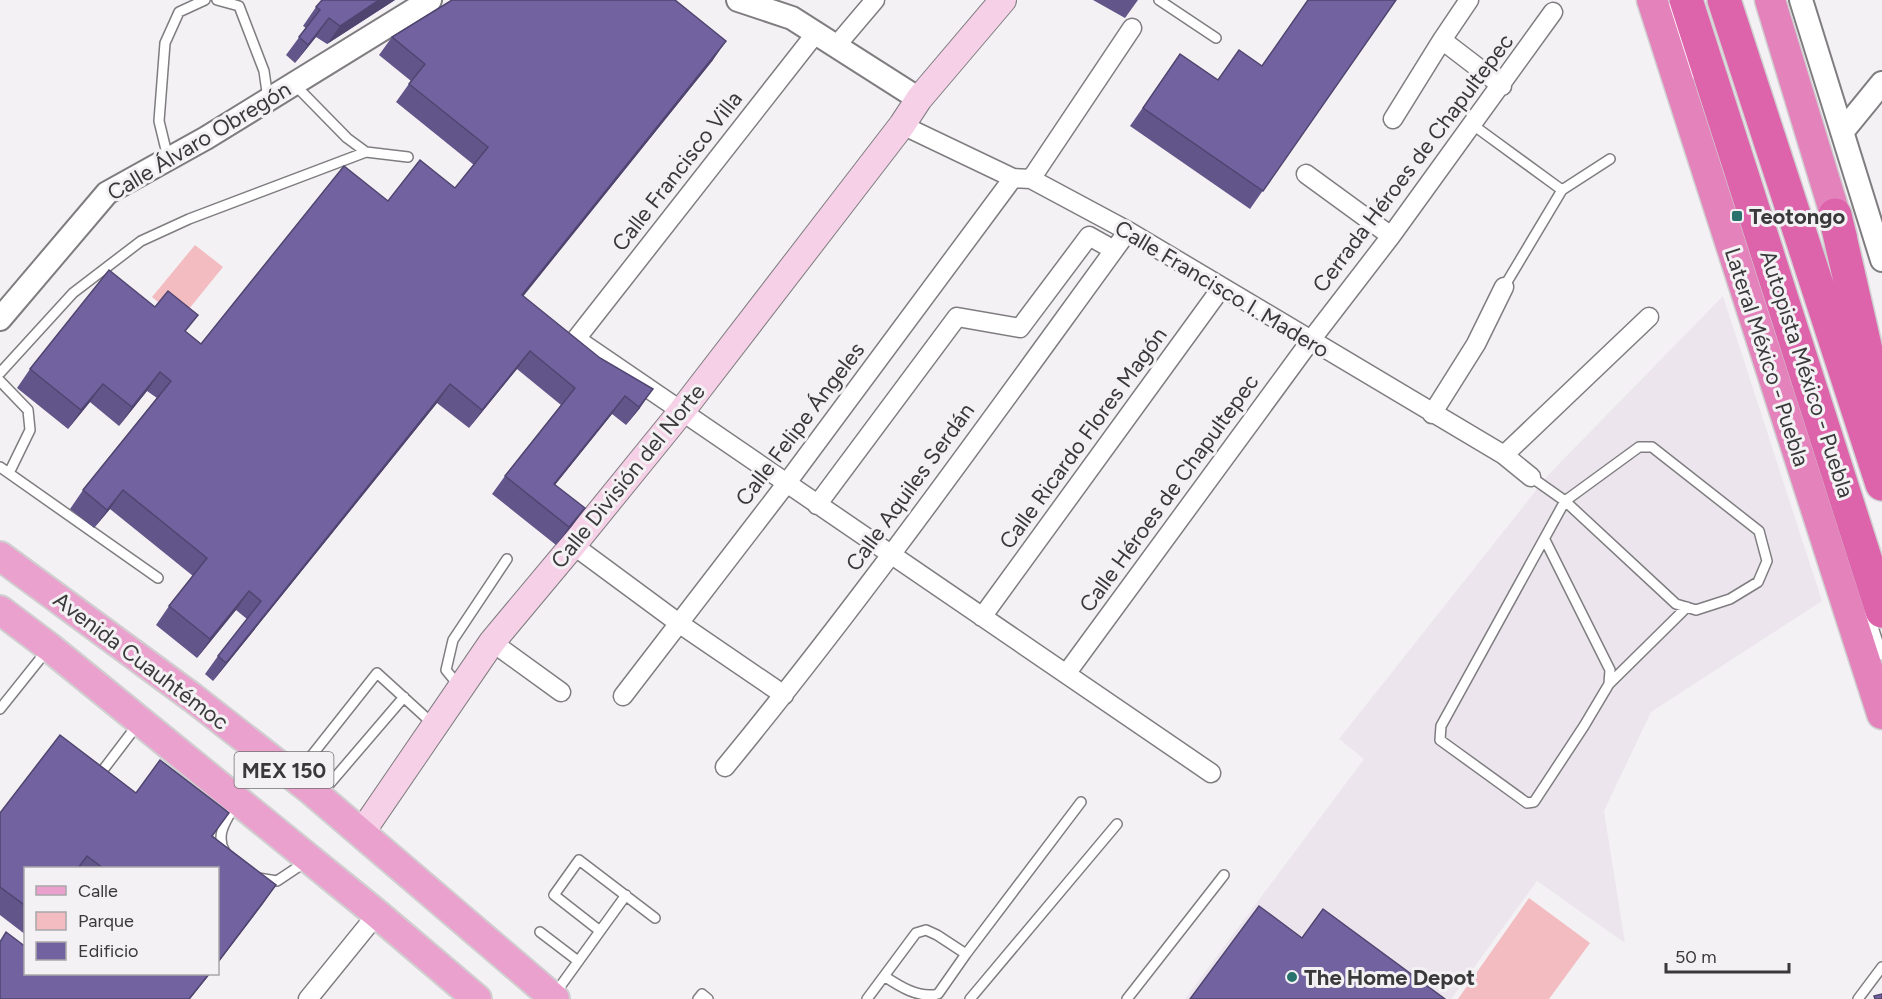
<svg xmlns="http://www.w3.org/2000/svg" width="1882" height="999" font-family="Figtree,sans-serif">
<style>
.built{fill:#ece5ee}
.green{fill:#f3bcc1}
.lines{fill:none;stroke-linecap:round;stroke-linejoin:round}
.service-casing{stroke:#7f7d80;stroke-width:12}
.minor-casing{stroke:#7f7d80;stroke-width:21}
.tertiary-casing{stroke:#7f7d80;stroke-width:26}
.secondary-casing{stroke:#7f7d80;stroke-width:28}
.primary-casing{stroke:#d0cfd0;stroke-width:32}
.trunk-casing{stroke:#d0cfd0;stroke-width:33}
.motorway-casing{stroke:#d0cfd0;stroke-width:36}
.service{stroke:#fff;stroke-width:9}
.minor{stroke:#fff;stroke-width:18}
.tertiary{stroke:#fff;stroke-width:22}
.secondary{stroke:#f5d0e6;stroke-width:26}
.primary{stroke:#eba1cd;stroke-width:28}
.trunk{stroke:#e482bc;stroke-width:30}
.motorway{stroke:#dd63ab;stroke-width:33}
.wall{fill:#62558a}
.shaded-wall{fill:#504570}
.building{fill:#7263a0;stroke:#504570;stroke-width:1.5}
.poi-dot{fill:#29726d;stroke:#f3f1f3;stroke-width:2}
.labels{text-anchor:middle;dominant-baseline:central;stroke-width:6;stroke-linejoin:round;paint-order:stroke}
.shield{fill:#f3f1f3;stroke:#727072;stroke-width:1.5}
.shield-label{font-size:21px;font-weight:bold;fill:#3a393a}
.street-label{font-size:22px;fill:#3a393a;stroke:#f3f1f3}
.poi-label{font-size:22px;font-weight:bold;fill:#3a393a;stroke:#f3f1f3;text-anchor:start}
</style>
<rect width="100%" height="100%" fill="#f3f1f3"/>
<path class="built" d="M1723,296l99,305 -171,111 -47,99 21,132 -88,-62 -86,118h-266l179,-240 -25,-20 210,-265z"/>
<path class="green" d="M195,245l28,22 -43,53 -28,-23z
M1529,898l61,45 -41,56h-91z"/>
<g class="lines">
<g class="service-casing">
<path id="service" d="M217,0l22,6 25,65 4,28
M1159,0l57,38
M1670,8l23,66
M295,85l52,53 19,14 42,5
M1473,125l89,65
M168,158l-9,-37 6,-78 14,-31 26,-12
M1504,287l58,-97 48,-31
M0,373l73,-80 68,-52 48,-22 177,-67
M0,381l28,29 2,20 -21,43
M1639,447h13l107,84 8,30 -9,21 -28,17 -34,11 -20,-6 -111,-103z
M0,467l158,111
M1531,477l34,24 -124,225 -1,14 87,63 7,-1 50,-76 25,-42 1,-14 -65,-130
M1869,614l13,41
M1609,684l78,-77
M459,686l-13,-16 7,-30 54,-81
M0,709l48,-60
M103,770l35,-46
M297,774l80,-101 56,51
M320,795l84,-98
M225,852c-11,-18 3,-34 12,-50
M258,878l19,3 30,-20
M600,931l-46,-36 25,-35 76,58
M540,932l38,29
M884,976c15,10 35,23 54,18l28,-40
M554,995l72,-100
M698,999l4,-5 6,5
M867,999l49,-66 10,-3 11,5 29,19 115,-152
M970,999l147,-175
M1127,999l97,-124
M1858,999l24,-32"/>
</g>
<g class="minor-casing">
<path id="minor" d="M816,33l-240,306 635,434
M1442,40l60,46
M836,46l39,-46
M1393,119l49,-79 27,-40
M902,125l111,53 18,1 97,52 376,224 27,22
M1306,174l85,62
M1031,179l101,-151
M1432,414l44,-70 28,-57
M1504,455l145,-138
M817,505l140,-188 63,11 69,-92 25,14
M573,545l107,79 104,71
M982,617l240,-330
M492,642l69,50
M1066,674l245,-334 80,-104 162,-224
M623,696l163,-212 227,-306
M725,767c142,-173 271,-355 403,-536
M308,999l69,-85"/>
</g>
<g class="tertiary-casing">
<path id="tertiary" d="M738,0l54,18 127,81
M1801,0l81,260
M1842,132l40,-49
M0,319l107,-126 99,-55 224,-138"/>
</g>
<g class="secondary-casing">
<path id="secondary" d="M362,832l130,-190 81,-97 108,-133 221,-287 17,-26 84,-99"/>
</g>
<g class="primary-casing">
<path id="primary" d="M0,556l193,142 119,93 243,208
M0,610l49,37 328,267 100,85"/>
</g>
<g class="trunk-casing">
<path id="trunk" d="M1652,0l230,714
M1770,0l72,237"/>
</g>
<g class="motorway-casing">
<path id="motorway" d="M1686,0l196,611
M1724,0l158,484
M1835,215l47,205"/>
</g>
<use href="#service" class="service"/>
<use href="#minor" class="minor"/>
<use href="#tertiary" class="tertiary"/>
<use href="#secondary" class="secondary"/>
<use href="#primary" class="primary"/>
<use href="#trunk" class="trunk"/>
<use href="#motorway" class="motorway"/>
</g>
<path class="wall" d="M395,0l-68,44 -11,-7 -21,26 -9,-8 20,-27 -3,-2 13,-19z
M1093,0h45l-13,18z
M1396,0l-146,209 -120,-83 50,-72 38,26 44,-14z
M392,37l321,23 -190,236 117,112 -14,17 -14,-11 -57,71 30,23 -13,18 -16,19 -64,-51 13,-18 56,-71 -44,-36 -48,59 -32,-25 -224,278 -8,-7 13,-18 29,-37 -11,-9 -39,48 -41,-33 13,-19 24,-30 -83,-67 -16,19 -24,-19 13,-19 74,-92 -10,-7 -28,35 -29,-24 -22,27 -51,-41 13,-19 156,-37 15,12 187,-143 67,-13 19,-23 -78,-63 15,-21 -32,-26z
M136,793l76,44 51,67 -45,-36h-192v67l-26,-20v-102z"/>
<path class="shaded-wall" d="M379,0h16l-68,44 13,-18z
M329,18l-13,19 -21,26 13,-18z
M726,41l-13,19 -204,254 13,-19z
M530,351l-13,18 -48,59 13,-18z
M160,372l-13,19 -28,35 13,-19z
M103,384l-13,18 -22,27 13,-19z
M450,384l-13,19 -224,278 13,-18z
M653,389l-13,19 -14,17 13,-18z
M625,396l-13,18 -71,88 13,-18z
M123,490l-13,19 -16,19 13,-18z
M585,508l-13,18 -16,19 13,-18z
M249,591l-13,19 -39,48 13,-19z
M276,885l-13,19 -45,59v-1z
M209,974h1l-20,25h-1z"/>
<path class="building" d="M322,0h57l-39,26 -11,-8 -21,27 -9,-8 21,-27 -4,-3z
M452,0h223l51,41 -204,254 78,63 53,31 -14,18 -14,-11 -71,88 31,24 -16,19 -64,-51 70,-88 -45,-37 -48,59 -32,-26 -224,279 -8,-7 43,-55 -12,-10 -39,48 -41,-33 38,-48 -84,-68 -16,20 -24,-20 88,-109 -11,-9 -28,35 -29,-23 -22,26 -51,-41 79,-99 46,37 13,-16 30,24 -13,16 16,13 143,-178 44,35 32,-41 35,28 33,-41 -79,-63 16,-20 -33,-27z
M1308,0h88l-133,191 -120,-83 37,-54 38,26 21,-30 23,16z
M60,735l76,58 24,-33 69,53 -17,23 64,49 -58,77v-94h-115l-16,-12 -9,12h-52v38l-26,-19v-74z
M1259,906l43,32 21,-29 122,90h-255z
M6,932l20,15v27h183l-20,25h-189v-57z
M1882,994v5h-7l-1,-3z"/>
<g class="poi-dot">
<rect x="1731" y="210" width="12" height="12" rx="3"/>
<circle cx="1292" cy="977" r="6"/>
</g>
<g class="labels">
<rect class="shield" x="234.5" y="752" width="99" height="36" rx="4.5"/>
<g class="shield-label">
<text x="284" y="770">MEX 150</text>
</g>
<g class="street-label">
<text transform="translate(199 141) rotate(-31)">Calle Álvaro Obregón</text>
<text transform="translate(1413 163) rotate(-53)">Cerrada Héroes de Chapultepec</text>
<text transform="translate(677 171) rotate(-52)">Calle Francisco Villa</text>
<text transform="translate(1222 289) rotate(31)">Calle Francisco I. Madero</text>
<text transform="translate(1767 357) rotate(72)">Lateral México - Puebla</text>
<text transform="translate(1807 374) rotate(72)">Autopista México - Puebla</text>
<text transform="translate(800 424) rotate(-53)">Calle Felipe Ángeles</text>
<text transform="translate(1083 438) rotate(-54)">Calle Ricardo Flores Magón</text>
<text transform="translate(628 476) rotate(-51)">Calle División del Norte</text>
<text transform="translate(910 487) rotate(-54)">Calle Aquiles Serdán</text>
<text transform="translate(1169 493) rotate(-54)">Calle Héroes de Chapultepec</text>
<text transform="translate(141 661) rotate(37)">Avenida Cuauhtémoc</text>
</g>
<g class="poi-label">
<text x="1749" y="216">Teotongo</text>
<text x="1304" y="977">The Home Depot</text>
</g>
</g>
<rect x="24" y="867" width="195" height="108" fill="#f3f1f3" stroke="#a9a7a9" stroke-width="1.5"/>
<rect x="36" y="886" width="30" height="9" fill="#eba1cd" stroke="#a9a7a9" stroke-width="1.5"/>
<text x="78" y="897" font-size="18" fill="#3a393a">Calle</text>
<rect x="36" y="912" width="30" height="18" fill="#f3bcc1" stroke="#a9a7a9" stroke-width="1.5"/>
<text x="78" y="927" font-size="18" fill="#3a393a">Parque</text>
<rect x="36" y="942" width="30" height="18" fill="#7263a0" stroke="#a9a7a9" stroke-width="1.5"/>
<text x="78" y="957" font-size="18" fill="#3a393a">Edificio</text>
<path d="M1666 963v9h123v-9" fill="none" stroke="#3a393a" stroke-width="3"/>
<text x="1675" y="963" font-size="18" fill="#3a393a" stroke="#f3f1f3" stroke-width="4.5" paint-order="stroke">50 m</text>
</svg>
